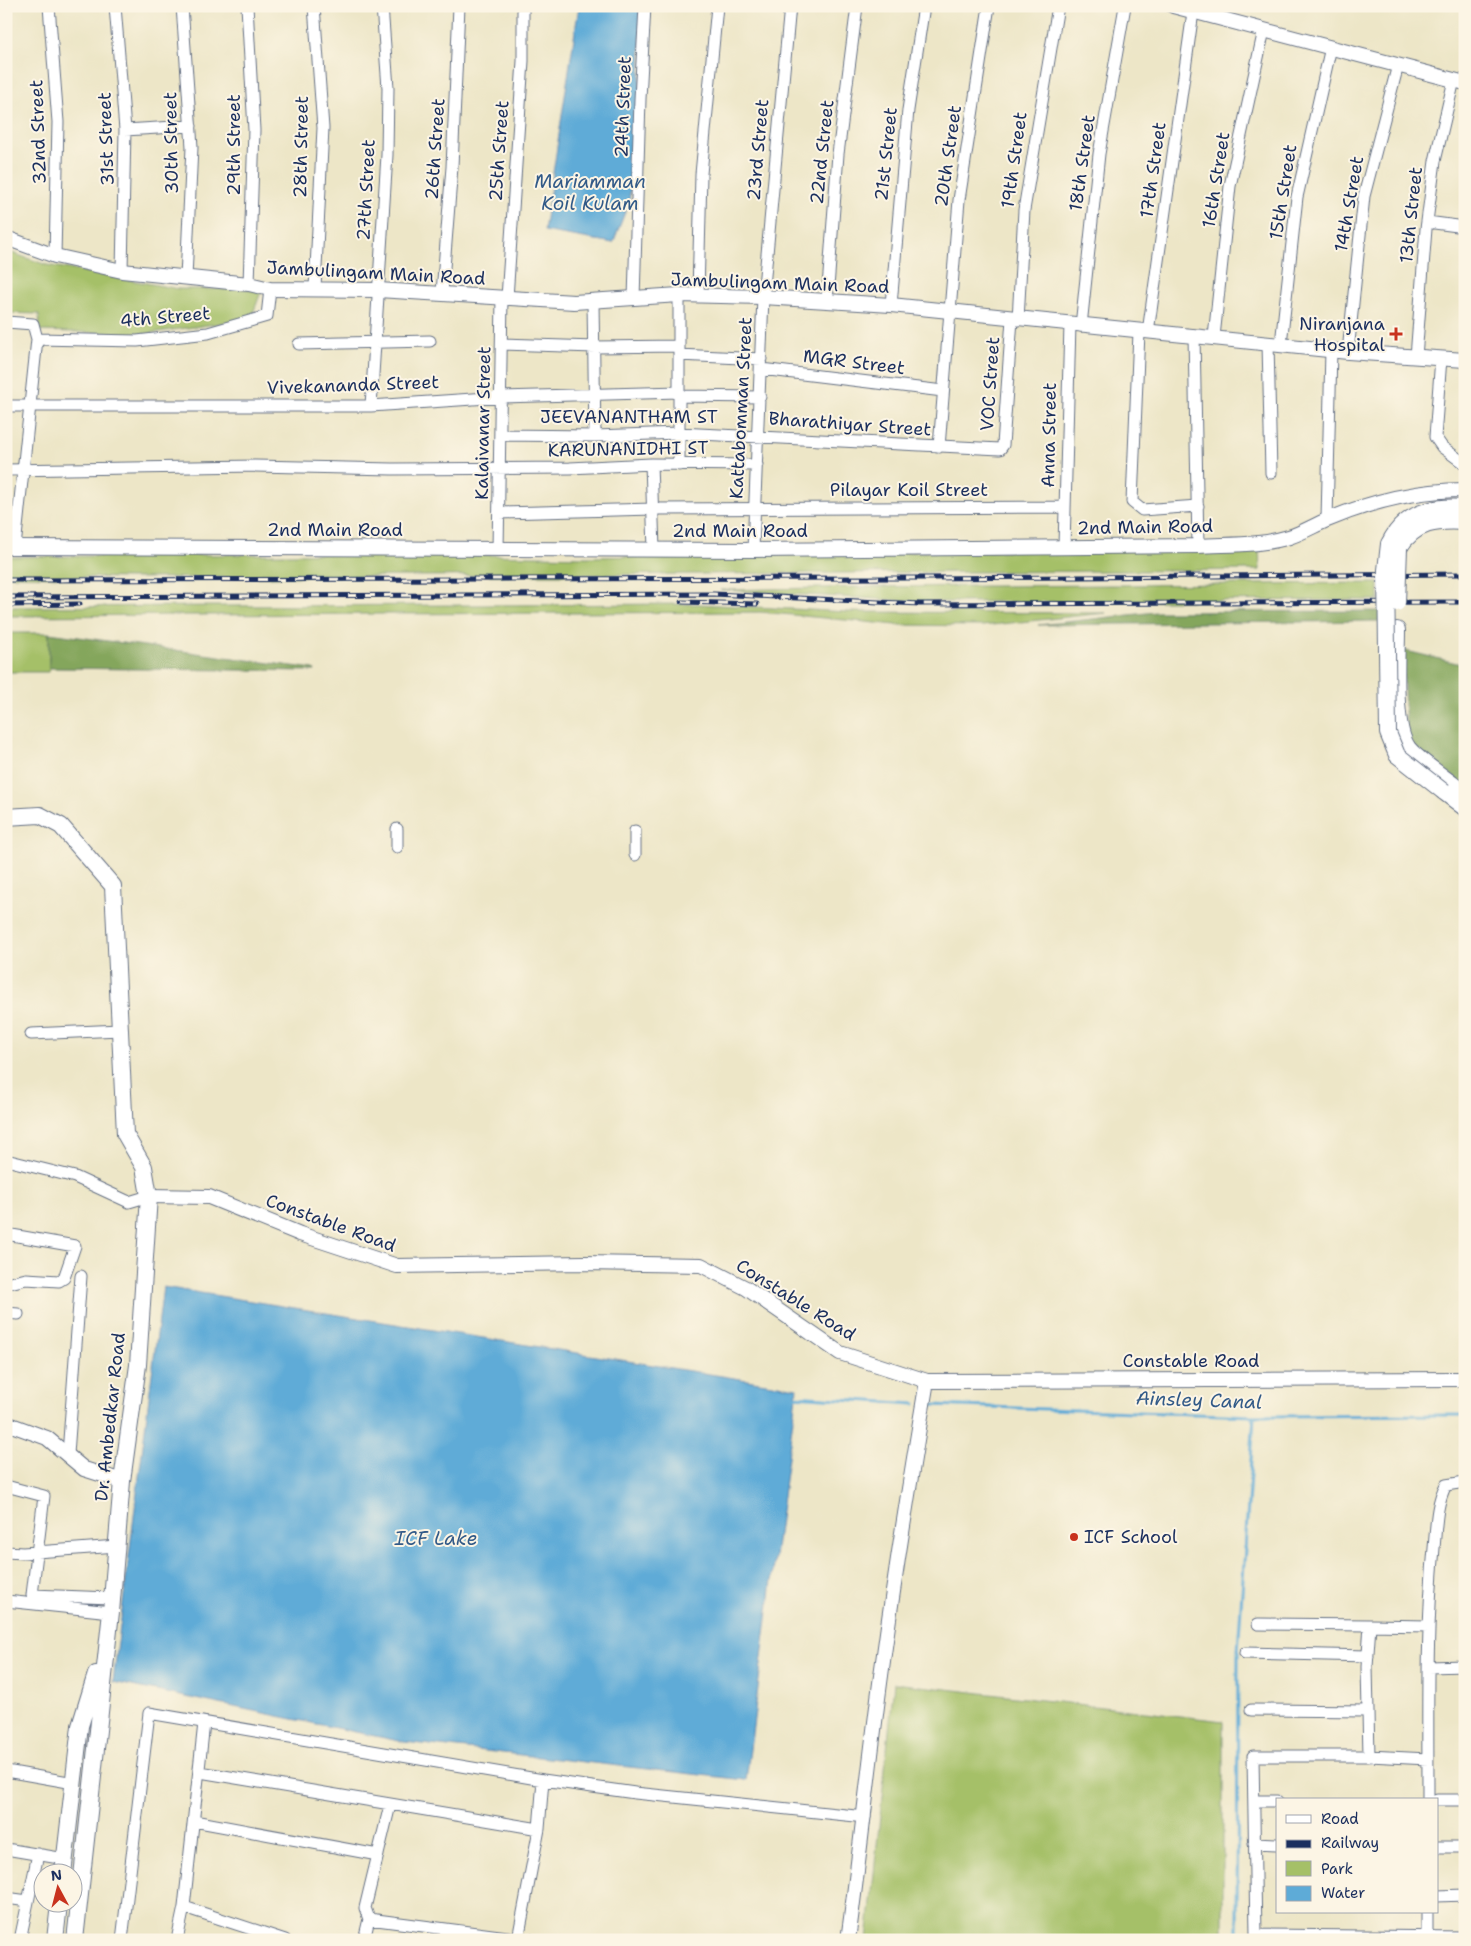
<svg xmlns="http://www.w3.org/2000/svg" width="1471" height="1946" font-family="'Shantell Sans',sans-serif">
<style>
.green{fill:#a5c067;stroke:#607862}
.forest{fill:#84a65c;stroke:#506a5d}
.water{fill:#5eabd7;stroke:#3c6d9a}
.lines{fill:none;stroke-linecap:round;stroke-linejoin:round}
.stream{stroke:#5eabd7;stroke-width:3}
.minor-casing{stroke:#646f83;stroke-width:13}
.tertiary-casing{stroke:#646f83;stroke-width:16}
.secondary-casing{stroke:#646f83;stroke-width:18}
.minor{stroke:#fff;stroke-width:11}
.tertiary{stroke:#fff;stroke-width:14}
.secondary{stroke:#fff;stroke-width:16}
.rail-casing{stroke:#1b2f5e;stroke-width:5}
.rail{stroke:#fcf5e5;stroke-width:3;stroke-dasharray:9;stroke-linecap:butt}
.secondary-bridge-casing{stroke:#646f83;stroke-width:18;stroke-linecap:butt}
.secondary-bridge{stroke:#fff;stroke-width:16}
.poi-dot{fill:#c8321e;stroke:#fcf5e5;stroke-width:2}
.labels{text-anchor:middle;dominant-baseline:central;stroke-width:4;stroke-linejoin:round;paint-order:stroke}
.street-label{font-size:18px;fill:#1b2f5e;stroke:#fcf5e5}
.poi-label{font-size:18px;fill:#1b2f5e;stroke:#fcf5e5;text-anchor:end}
.water-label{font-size:19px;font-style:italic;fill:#325a88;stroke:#fcf5e5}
</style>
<rect width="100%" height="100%" fill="#fcf5e5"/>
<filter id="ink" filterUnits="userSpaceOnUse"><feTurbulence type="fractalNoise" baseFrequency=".02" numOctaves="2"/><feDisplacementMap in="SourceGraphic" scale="10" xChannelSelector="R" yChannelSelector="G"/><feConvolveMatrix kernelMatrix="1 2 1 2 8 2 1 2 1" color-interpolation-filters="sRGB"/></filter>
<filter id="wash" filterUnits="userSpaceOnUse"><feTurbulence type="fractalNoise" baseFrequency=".0096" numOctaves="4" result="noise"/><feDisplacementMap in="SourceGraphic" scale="20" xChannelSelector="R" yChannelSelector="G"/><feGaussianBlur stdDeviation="1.12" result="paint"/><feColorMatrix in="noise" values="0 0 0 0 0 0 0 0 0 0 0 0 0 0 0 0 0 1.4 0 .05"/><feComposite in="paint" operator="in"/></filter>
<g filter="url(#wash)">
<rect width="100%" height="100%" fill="#ede6c7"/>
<path class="green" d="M6,251l41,14 132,24h83l-11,30 -107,15 -104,-3 -1,-17 -33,-1z
M1259,547l1,23 -1126,8 -128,-2v-19l376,-4 204,4z
M1379,583v17l-450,2 -209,-12 146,-3z
M699,604l148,8 259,1 -124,13 -85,-1 -136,-13 -755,4v-9z
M6,633h43v39h-43z
M894,1683l329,38v219h-356z"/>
<path class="forest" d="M1382,611v10l-344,4 118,-13z
M49,633l265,36 1,2 -266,-3z
M1402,650l63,15v121l-52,-40 -7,-15z"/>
<path class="water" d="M579,6h62l-1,93 -11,103 -16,41 -69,-12z
M163,1287l634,101 -51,392 -342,-38 -291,-60z"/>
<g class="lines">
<path class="stream" d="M794,1396l121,8
M932,1405l322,11 211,-1
M1237,1940l1,-289 16,-235"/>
</g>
</g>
<g filter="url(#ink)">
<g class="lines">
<g class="minor-casing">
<path id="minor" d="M49,6l9,116 -3,134
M115,6l10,124 -3,141
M182,6l10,141 -6,131
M247,6l7,124 -5,154
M314,6l9,122 -8,160
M125,130l66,-4
M1427,222l38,5
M442,293l10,-126 7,-161
M698,295l3,-121 16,-168
M507,298l16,-237v-55
M634,299l6,-200 5,-93
M827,301l11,-147 19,-148
M593,302l2,134
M891,305l17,-195 16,-104
M1018,320l6,-110 34,-204
M6,322l27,2 4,15 -22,208
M1081,326l18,-172 26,-148
M1139,332l-7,170 10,8 56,-4
M1148,332l45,-320
M1194,335l4,211
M1214,337l16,-151 34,-156
M37,339l100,2 71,-8 59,-17 3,-27
M1268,343l3,130
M299,344l131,-3
M502,344l93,3 84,-1
M1281,344l16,-147 34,-150
M1348,352l16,-156 34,-131
M679,355l82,4
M1416,357l10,-128 9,-68 19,-81
M1441,358l-6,79 7,10 23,17
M761,369l182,22
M679,396l81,1
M6,406h365l131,-9 177,-5
M371,406l16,-251 1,-67 -6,-82
M501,435l94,1 84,-3 321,16 3,-4 9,-126
M939,447l20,-247 30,-194
M651,464l3,85
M679,465v-170
M6,470l249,-4 137,3 178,-1 81,-4 106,1
M499,513l155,-4 411,-2
M1327,520l4,-170
M1064,547l6,-223
M498,550l4,-253
M753,550l10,-253 27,-291
M397,829v18
M635,831v24
M31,1034l89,-4
M6,1160l69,17 54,25 20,-6
M6,1234l69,12 -11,32 -5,3 -33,-2 -20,5
M6,1313l12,1
M68,1454l13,-178
M6,1486l38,10 -12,99 79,3
M6,1552l17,1 94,-7
M6,1601l105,11
M1258,1624l112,1
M1245,1653l123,3
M1429,1667l36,-1
M1251,1710l116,1
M1369,1756l-2,-89 3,-42 59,1
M6,1771l68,12
M200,1772l339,57
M1428,1800c0,-84 -2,-169 6,-252 2,-20 2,-45 12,-63l19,-3
M1437,1800h28
M1254,1801h23
M194,1821l184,34
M1254,1843l23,1
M1437,1847h28
M6,1849l59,10
M1437,1896l28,-1
M6,1898l22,3
M184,1907l101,33
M369,1919l162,21
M1256,1935l-3,-179h116l59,3
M1427,1937v-25
M518,1939l21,-110 4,-49
M20,1940l18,-86
M122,1940l27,-227 394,67 92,13 230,24
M177,1940l7,-33 20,-184
M364,1940l5,-21 -4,-11 25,-103
M1256,1940v-5l209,2"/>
</g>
<g class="tertiary-casing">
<path id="tertiary" d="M1173,6l292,77
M6,238l49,18 67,15 127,13 21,5 108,1 196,12 105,-7 84,2 128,8 457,47 117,8
M6,547l747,3 445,-4c30,-2 62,0 91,-9 13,-4 26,-12 38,-17 45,-19 89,-30 138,-30
M149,1196l60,1 91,37 97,32 187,-3 117,2 45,23 94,65 87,28 538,-2
M6,1423l41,15 37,31 38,12
M848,1940c13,-93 22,-186 35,-279 13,-94 28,-187 44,-280"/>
</g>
<g class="secondary-casing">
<path id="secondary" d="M1389,544c15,-31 43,-39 76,-36
M1399,548c16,-26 38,-28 66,-26
M1397,630c0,28 -5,97 11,118 9,12 43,34 57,46
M1444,792l21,16
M6,817l34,-2 21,11 52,60 12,248 19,33 5,29 -11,169 -16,116 -11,131 -36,328
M63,1874l17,-148 16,-52
M55,1940l4,-36"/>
</g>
<use href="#minor" class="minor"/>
<use href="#tertiary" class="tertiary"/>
<use href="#secondary" class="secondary"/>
<g class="rail-casing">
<path id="rail" d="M6,580l922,-2 537,-4
M6,597l708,-3 206,10 545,-2
M682,602l75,2
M6,605l74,-1"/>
</g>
<use href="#rail" class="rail"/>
<g class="secondary-bridge-casing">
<path id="secondary-bridge" d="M1389,544l-3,26 2,163 9,22 47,37
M1397,603l2,-55"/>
</g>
<use href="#secondary-bridge" class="secondary-bridge"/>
</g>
</g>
<g class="poi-dot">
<path d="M1393.5 326.5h5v5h5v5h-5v5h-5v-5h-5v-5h5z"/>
<circle cx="1074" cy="1537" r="5"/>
</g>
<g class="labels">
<g class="street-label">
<text transform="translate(623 107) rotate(-88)">24th Street</text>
<text transform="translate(38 132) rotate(-92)">32nd Street</text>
<text transform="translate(106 139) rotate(-92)">31st Street</text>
<text transform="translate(171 143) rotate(-91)">30th Street</text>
<text transform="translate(234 145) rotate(-90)">29th Street</text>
<text transform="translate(301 147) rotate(-89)">28th Street</text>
<text transform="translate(435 149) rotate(-86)">26th Street</text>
<text transform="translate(758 150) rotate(-85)">23rd Street</text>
<text transform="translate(499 151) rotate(-86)">25th Street</text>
<text transform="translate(822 152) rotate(-84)">22nd Street</text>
<text transform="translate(886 154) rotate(-84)">21st Street</text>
<text transform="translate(948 156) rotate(-82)">20th Street</text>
<text transform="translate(1014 160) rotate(-82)">19th Street</text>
<text transform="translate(1082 163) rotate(-82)">18th Street</text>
<text transform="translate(1153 170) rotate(-82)">17th Street</text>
<text transform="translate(1216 180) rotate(-81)">16th Street</text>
<text transform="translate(366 190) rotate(-87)">27th Street</text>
<text transform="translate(1283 192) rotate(-81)">15th Street</text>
<text transform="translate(1349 204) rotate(-80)">14th Street</text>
<text transform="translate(1411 215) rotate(-84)">13th Street</text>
<text transform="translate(376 273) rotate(3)">Jambulingam Main Road</text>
<text transform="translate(780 283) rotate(2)">Jambulingam Main Road</text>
<text transform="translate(165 317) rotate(-5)">4th Street</text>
<text transform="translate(854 362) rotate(7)">MGR Street</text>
<text transform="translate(990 384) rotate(-86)">VOC Street</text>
<text transform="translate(353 385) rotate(-2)">Vivekananda Street</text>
<text transform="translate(741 408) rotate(-87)">Kattabomman Street</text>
<text x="629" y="417">JEEVANANTHAM ST</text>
<text transform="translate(483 423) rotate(-89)">Kalaivanar Street</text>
<text transform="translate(850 424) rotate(4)">Bharathiyar Street</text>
<text transform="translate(1049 435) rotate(-89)">Anna Street</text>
<text transform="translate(628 449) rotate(-1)">KARUNANIDHI ST</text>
<text x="909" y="490">Pilayar Koil Street</text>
<text transform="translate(1145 527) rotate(-1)">2nd Main Road</text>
<text x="335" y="530">2nd Main Road</text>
<text x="740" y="531">2nd Main Road</text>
<text transform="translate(331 1223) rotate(20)">Constable Road</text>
<text transform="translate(796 1300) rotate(32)">Constable Road</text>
<text x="1191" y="1361">Constable Road</text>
<text transform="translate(110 1417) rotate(-84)">Dr. Ambedkar Road</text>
</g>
<g class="poi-label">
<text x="1385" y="324">Niranjana<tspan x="1385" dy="21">Hospital</tspan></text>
<text x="1084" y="1537" text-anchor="start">ICF School</text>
</g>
<g class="water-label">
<text x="590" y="181">Mariamman<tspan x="590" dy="22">Koil Kulam</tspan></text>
<text transform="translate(1199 1400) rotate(2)">Ainsley Canal</text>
<text x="436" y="1538">ICF Lake</text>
</g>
</g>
<rect width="1471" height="1946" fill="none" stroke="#fcf5e5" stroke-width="25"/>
<rect x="1276" y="1798" width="162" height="115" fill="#fcf5e5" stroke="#a2a6af"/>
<rect x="1286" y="1815" width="25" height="8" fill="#ffffff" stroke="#a2a6af"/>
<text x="1321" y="1824" font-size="15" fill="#1b2f5e">Road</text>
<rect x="1286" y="1840" width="25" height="8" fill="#1b2f5e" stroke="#a2a6af"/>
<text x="1321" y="1848" font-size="15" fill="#1b2f5e">Railway</text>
<rect x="1286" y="1861" width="25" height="15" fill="#a5c067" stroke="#a2a6af"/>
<text x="1321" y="1874" font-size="15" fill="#1b2f5e">Park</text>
<rect x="1286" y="1886" width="25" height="15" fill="#5eabd7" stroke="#a2a6af"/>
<text x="1321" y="1898" font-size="15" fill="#1b2f5e">Water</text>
<g transform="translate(58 1888) rotate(353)"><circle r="24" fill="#fcf5e5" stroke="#a2a6af"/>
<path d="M0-4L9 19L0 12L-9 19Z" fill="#c8321e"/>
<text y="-8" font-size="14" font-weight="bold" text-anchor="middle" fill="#1b2f5e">N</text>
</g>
</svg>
